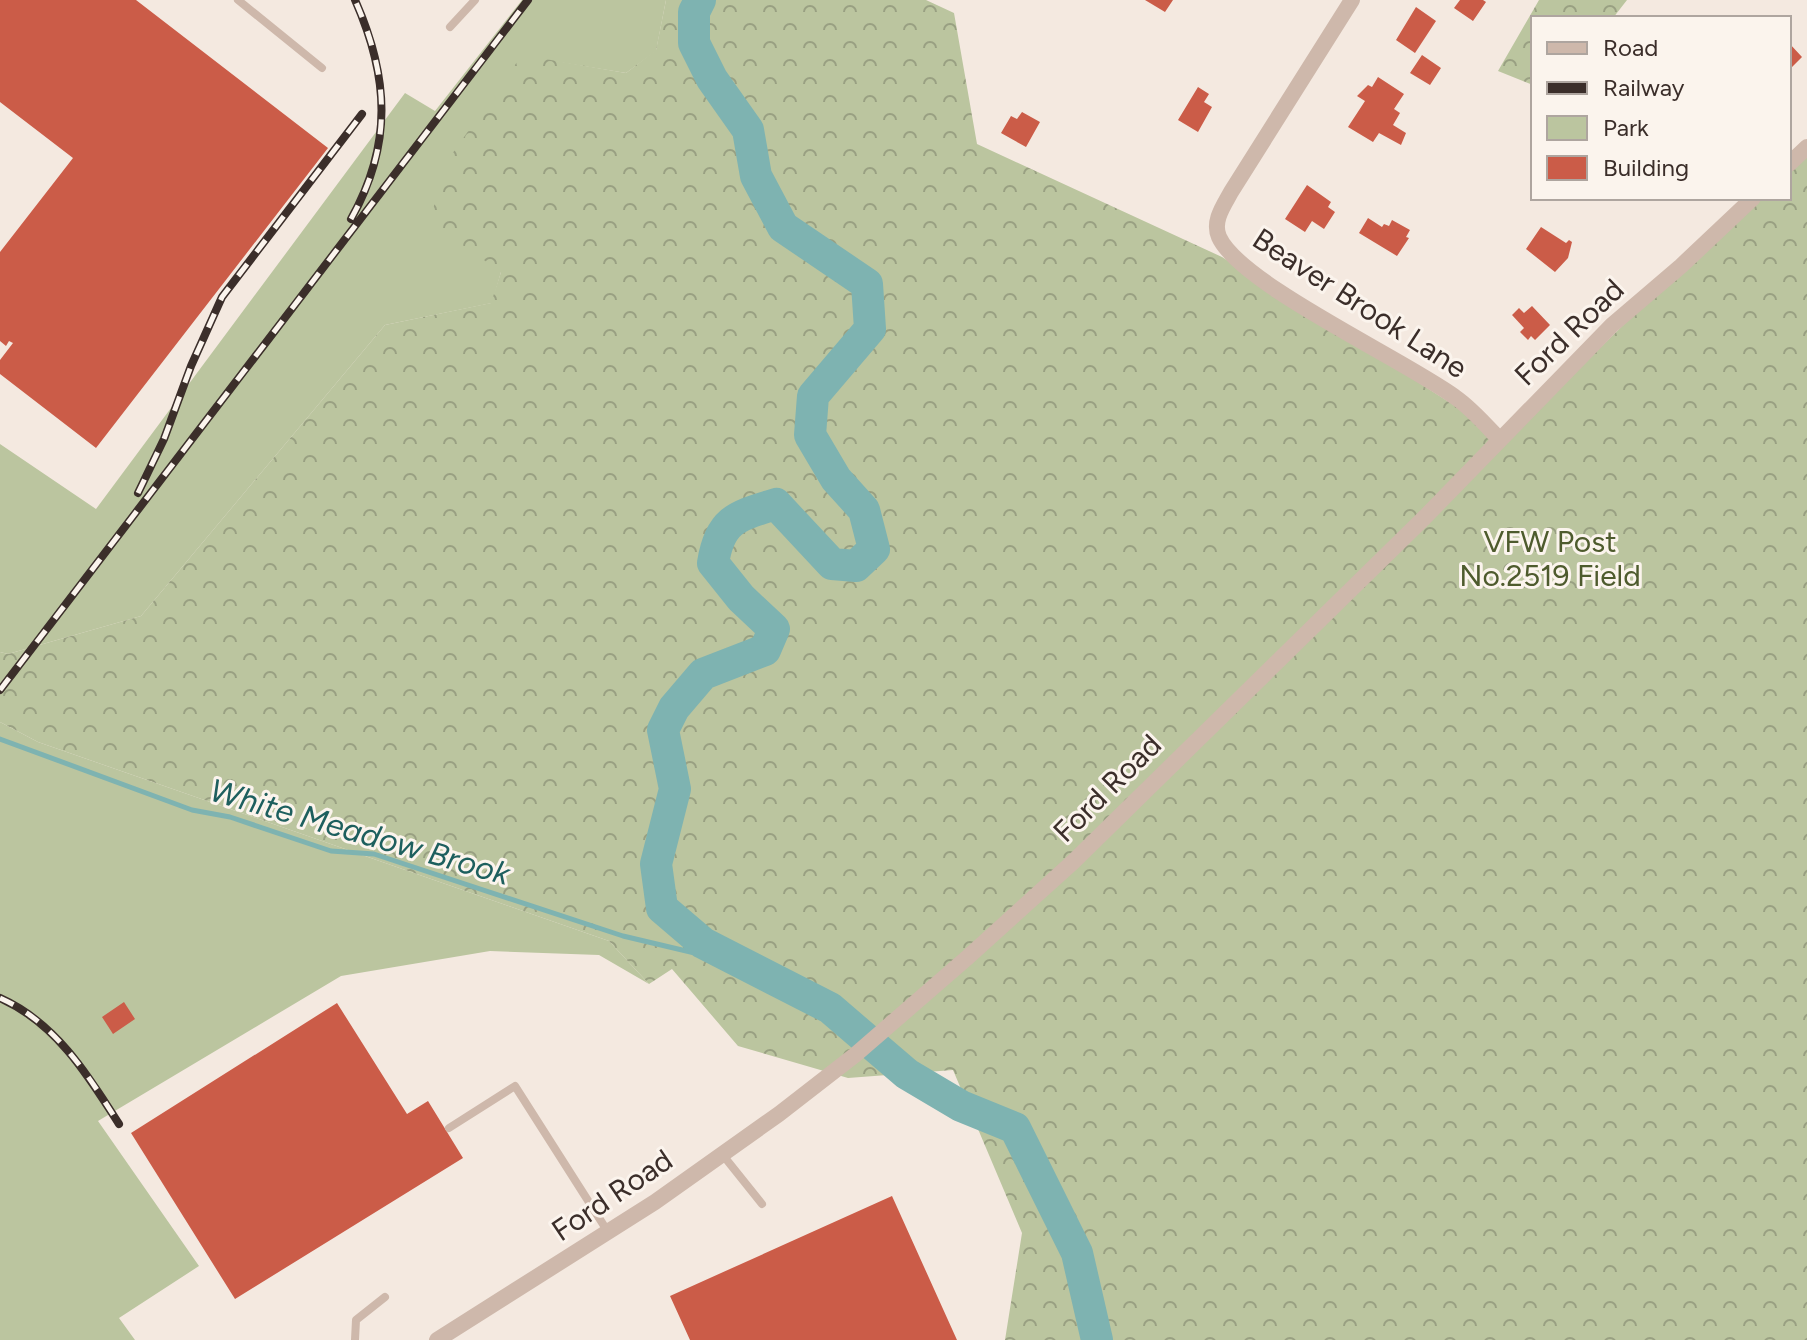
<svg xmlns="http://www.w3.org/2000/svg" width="1807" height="1340" font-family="Figtree,sans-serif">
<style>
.green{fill:#bbc59f}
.forest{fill:url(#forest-crowns)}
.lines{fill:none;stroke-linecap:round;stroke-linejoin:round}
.stream{stroke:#7eb3b1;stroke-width:5}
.river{stroke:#7eb3b1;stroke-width:32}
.building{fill:#cb5c48}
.lane{stroke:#ceb8ab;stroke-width:8}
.street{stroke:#ceb8ab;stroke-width:16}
.rail-casing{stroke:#3b2e2a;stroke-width:8}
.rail{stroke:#fbf4ed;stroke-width:5;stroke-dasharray:15;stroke-linecap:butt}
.labels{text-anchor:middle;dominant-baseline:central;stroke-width:6;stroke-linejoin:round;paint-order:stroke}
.street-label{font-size:30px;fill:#3b2e2a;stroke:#fbf4ed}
.park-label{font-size:30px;fill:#4e5b2d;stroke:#fbf4ed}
.water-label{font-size:32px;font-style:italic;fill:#1d5f5e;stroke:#fbf4ed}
</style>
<defs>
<pattern id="forest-crowns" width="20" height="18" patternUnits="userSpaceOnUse" patternTransform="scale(2)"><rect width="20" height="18" fill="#bbc59f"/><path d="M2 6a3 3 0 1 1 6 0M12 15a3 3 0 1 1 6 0" fill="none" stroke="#99a082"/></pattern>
</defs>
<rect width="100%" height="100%" fill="#f4e9e0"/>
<path class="green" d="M522,0h144l-10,51 -30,22 -104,-17 -21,216 -9,31 -107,22 -244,291 -133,38 -8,-2v-208l96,65 309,-416 30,18z
M0,722l38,20 571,199 40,43 -50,-29 -109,-4 -149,25 -243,145 101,145 -80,52 16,22h-135z"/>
<path class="forest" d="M666,0h260l28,13 23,131 245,113 285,182 246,-241h36v-35l18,-18v1195h-802l17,-107 -69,-163 -105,8 -110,-32 -66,-77 -23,15 -40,-43 -571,-199 -38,-20v-70l8,2 133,-38 244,-291 106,-22 10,-31 -70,-49 9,-52 82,-116 104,18 30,-23z
M1539,0h88l-14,18h-80v67l-35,-14z"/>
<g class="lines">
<path class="stream" d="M0,739l192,71 38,7 101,34 43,3 249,82 135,32"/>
<path class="river" d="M700,0l-6,12v31l18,36 36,51 8,46 27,51 84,57 3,45 -57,67 -3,39 26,44 28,31 10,39 -18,17 -24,-2 -56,-60c-39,12 -56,15 -63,59l28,35 33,31 -9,21 -62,24 -29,34 -11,22 12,59 -19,75 6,44 41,35 127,65 77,66 54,32 54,22 62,125 20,87"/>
</g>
<path class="building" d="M0,0h136l192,148 -232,300 -96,-74v-14l13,-17 -4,-2 -3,5 -6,-5v-89l73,-94 -73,-56z
M1145,0h28l-8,12z
M1460,0h23l3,2 -13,19 -19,-13z
M1416,7l20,14 -21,32 -19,-13z
M1789,43l13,14 -13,13z
M1422,55l19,13 -11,17 -20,-12z
M1378,77l26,17 -10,15 6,4 -7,12 13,8 -5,12 -22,-12 -6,9 -25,-15 17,-26 -8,-5 11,-11 4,2z
M1198,87l11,7 -5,8 8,5 -14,25 -20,-12z
M1022,112l18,10 -14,25 -25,-14 10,-17 6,3z
M1307,185l24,17 -3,5 7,5 -11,17 -12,-8 -7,11 -20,-13z
M1368,218l14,9 2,-3 5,2 3,-6 18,10 -4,7 3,1 -12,18 -38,-23z
M1541,227l25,16 3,-3 3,2 -4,16 -13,14 -29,-23z
M1532,306l18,19 -15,15 -4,-4 -3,4 -8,-8 4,-4 -12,-13 7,-7 5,5z
M124,1002l11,17 -22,15 -11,-17z
M337,1003l70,111 21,-13 35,57 -228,141 -104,-166z
M892,1196l65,144h-267l-20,-44z"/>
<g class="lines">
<path class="lane" d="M238,0l84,68
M450,27l25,-27
M449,1128l66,-42 93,146
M722,1154l40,50
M355,1340l1,-20 29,-23"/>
<path class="street" d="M1352,0l-121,192c-7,13 -19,29 -12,45 21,47 186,123 236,160 16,11 30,27 44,42
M1789,164l18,-17
M437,1340l218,-138 124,-88 76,-59 113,-98 105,-95 352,-345 187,-192 69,-59 72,-68"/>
<g class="rail-casing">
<path id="rail" d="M351,219c42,-75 38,-142 4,-219
M138,493l26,-54 27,-73 31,-69 140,-183
M0,690l528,-690
M0,998c56,25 88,77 119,126"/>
</g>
<use href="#rail" class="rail"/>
</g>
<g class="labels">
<g class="street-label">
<text transform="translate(1360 303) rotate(33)">Beaver Brook Lane</text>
<text transform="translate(1569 332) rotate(-44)">Ford Road</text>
<text transform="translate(1107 788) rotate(-45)">Ford Road</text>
<text transform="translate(612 1195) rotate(-34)">Ford Road</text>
</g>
<g class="park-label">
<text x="1550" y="541">VFW Post<tspan x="1550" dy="34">No.2519 Field</tspan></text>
</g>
<g class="water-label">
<text transform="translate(360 832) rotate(16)">White Meadow Brook</text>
</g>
</g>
<rect x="1531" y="16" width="260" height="184" fill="#fbf4ed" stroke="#aea59f" stroke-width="2"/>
<rect x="1547" y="42" width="40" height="12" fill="#ceb8ab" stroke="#aea59f" stroke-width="2"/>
<text x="1603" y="56" font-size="24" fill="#3b2e2a">Road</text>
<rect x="1547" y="82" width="40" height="12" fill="#3b2e2a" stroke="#aea59f" stroke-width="2"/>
<text x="1603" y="96" font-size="24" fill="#3b2e2a">Railway</text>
<rect x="1547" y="116" width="40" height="24" fill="#bbc59f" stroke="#aea59f" stroke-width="2"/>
<text x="1603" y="136" font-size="24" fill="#3b2e2a">Park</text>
<rect x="1547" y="156" width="40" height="24" fill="#cb5c48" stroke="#aea59f" stroke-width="2"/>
<text x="1603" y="176" font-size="24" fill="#3b2e2a">Building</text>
</svg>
